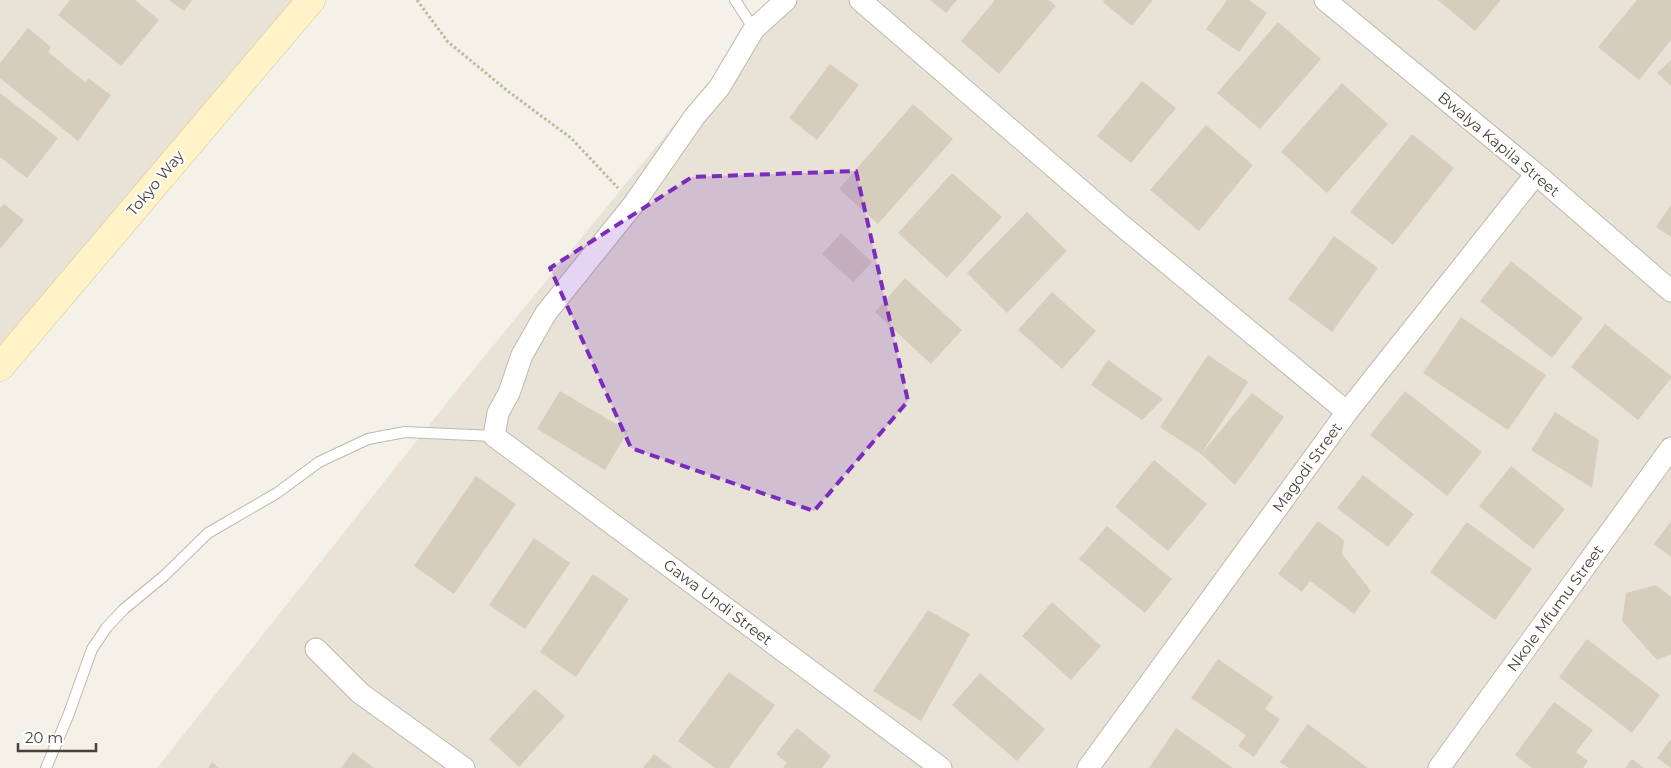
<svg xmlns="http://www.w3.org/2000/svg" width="1671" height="768" font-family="Montserrat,sans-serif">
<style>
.residential{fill:#e8e3d6}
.building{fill:#d6cdbd}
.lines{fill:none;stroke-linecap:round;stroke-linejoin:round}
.lane-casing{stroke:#c0b9aa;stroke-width:12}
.street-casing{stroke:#c0b9aa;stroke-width:23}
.secondary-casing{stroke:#d5c597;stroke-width:29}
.path{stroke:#c2b59b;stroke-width:3;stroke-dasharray:2.5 2.5;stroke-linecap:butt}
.lane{stroke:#fff;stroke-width:10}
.street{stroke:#fff;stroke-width:21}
.secondary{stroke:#fff3c7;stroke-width:28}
.marked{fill:#7b2cbf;fill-opacity:0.2;stroke:#7b2cbf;stroke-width:4;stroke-dasharray:10 6;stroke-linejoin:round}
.labels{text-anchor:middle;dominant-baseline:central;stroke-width:4;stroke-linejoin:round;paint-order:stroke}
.street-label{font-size:15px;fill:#484136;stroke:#fff}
</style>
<rect width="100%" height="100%" fill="#f4f1e8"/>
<path class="residential" d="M0,0h309l-309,363z
M776,0h895v768h-1514l304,-383z"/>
<path class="building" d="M70,0h65l24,20 -38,46 -63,-51z
M169,0h23l-8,11z
M930,0h27l-11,13z
M995,0h54l7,6 -57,68 -38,-33z
M1104,0h49l-21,26 -29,-24z
M1227,0h22l18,13 -28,39 -33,-23z
M1438,0h63l-26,31z
M1637,0h34v40l-32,40 -41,-33z
M1278,22l43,37 -61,70 -43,-36z
M28,28l23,19 -3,5 38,31 2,-5 23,17 -33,46 -78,-63v-15z
M1671,60v26l-14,-13z
M830,64l29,21 -42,55 -28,-22z
M1142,81l34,27 -45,55 -34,-27z
M1342,83l46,41 -61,69 -46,-41z
M0,93l58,45 -31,40 -27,-21z
M913,104l40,35 -75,85 -39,-35z
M1206,125l47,40 -54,66 -49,-41z
M1412,134l42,34 -61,77 -43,-33z
M952,173l50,44 -55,61 -49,-45z
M4,204l20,16 -24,29v-41z
M1671,205v32l-15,-10z
M1027,212l40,39 -60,62 -40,-40z
M841,233l31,29 -19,20 -31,-28z
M1334,236l44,32 -46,64 -44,-33z
M1511,261l72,57 -31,40 -72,-57z
M905,278l57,52 -31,34 -56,-52z
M1052,292l44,39 -34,38 -44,-39z
M1461,317l85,58 -38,55 -85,-57z
M1605,324l66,52v2l-33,42 -67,-53z
M1208,355l40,27 -47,72 -41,-27z
M1108,360l55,39 -21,21 -51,-35z
M560,391l68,40 -23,39 -68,-41z
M1405,391l77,61 -35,44 -77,-61z
M1252,393l32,24 -49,68 -34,-31z
M1555,412l44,28 -7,48 -61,-38z
M1154,460l53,44 -39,47 -53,-44z
M1511,466l54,43 -32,40 -54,-43z
M1363,475l51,39 -26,33 -51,-39z
M476,476l40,28 -62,90 -40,-28z
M1318,521l26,19 -2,14 29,37 -17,23 -44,-33 -8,11 -24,-18z
M1671,521v36l-17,-13z
M1467,522l65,47 -37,51 -65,-48z
M1107,526l65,53 -27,34 -66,-54z
M534,538l36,25 -45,66 -36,-24z
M593,574l36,25 -53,78 -36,-25z
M1656,585l15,12v57l-14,6 -35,-39 4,-28z
M1052,602l49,44 -30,34 -49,-44z
M928,610l42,24 -49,87 -48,-30z
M1587,639l73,56 -28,38 -73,-56z
M1218,659l55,38 -8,12 15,10 -26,38 -16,-11 8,-11 -55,-37z
M729,672l46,33 -46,63h-14l-37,-27z
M980,673l65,56 -28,32 -65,-56z
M535,689l30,27 -46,51 -30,-28z
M1554,702l39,28 -17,22 12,9 -5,7h-51l-17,-13z
M1308,724l60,44h-79l-9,-6z
M797,728l34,28 -9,12h-39l4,-5 -11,-9z
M1176,728l57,40h-84z
M1671,739v29l-14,-10z
M353,752l21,16h-33z
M654,754l19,14h-30z
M1632,759l12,9h-19z
M212,762l7,6h-11z"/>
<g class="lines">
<g class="lane-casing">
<path id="lane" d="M735,0l19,29
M46,768l22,-52 24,-67 15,-22 17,-18 40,-33 44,-43 69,-40 42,-31 49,-23 37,-7 89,4"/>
</g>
<g class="street-casing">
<path id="street" d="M786,0l-32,29 -35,59 -24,28 -62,89 -87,108 -24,42 -13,38 -11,20 -4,23 447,332
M860,0l260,224 227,188
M1325,0l211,174 135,117
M316,649l44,44 104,75
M1088,768l259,-356 189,-238
M1439,768l232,-320"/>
</g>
<g class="secondary-casing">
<path id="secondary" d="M0,367l311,-367"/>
</g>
<path class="path" d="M417,0l31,42 61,50 62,46 47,50"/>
<use href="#lane" class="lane"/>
<use href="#street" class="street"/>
<use href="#secondary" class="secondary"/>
</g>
<path class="marked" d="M856,171l52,230 -94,110 -183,-63 -81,-180 142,-91z"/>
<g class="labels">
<g class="street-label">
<text transform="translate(1499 144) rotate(40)">Bwalya Kapila Street</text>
<text transform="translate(155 183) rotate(-50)">Tokyo Way</text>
<text transform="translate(1307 467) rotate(-54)">Magodi Street</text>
<text transform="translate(718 602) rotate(37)">Gawa Undi Street</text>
<text transform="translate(1555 608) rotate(-54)">Nkole Mfumu Street</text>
</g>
</g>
<path d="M18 743v8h78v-8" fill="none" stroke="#484136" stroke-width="2.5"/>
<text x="25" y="743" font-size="15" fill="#484136" stroke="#ffffff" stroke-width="4" paint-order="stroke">20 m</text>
</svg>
